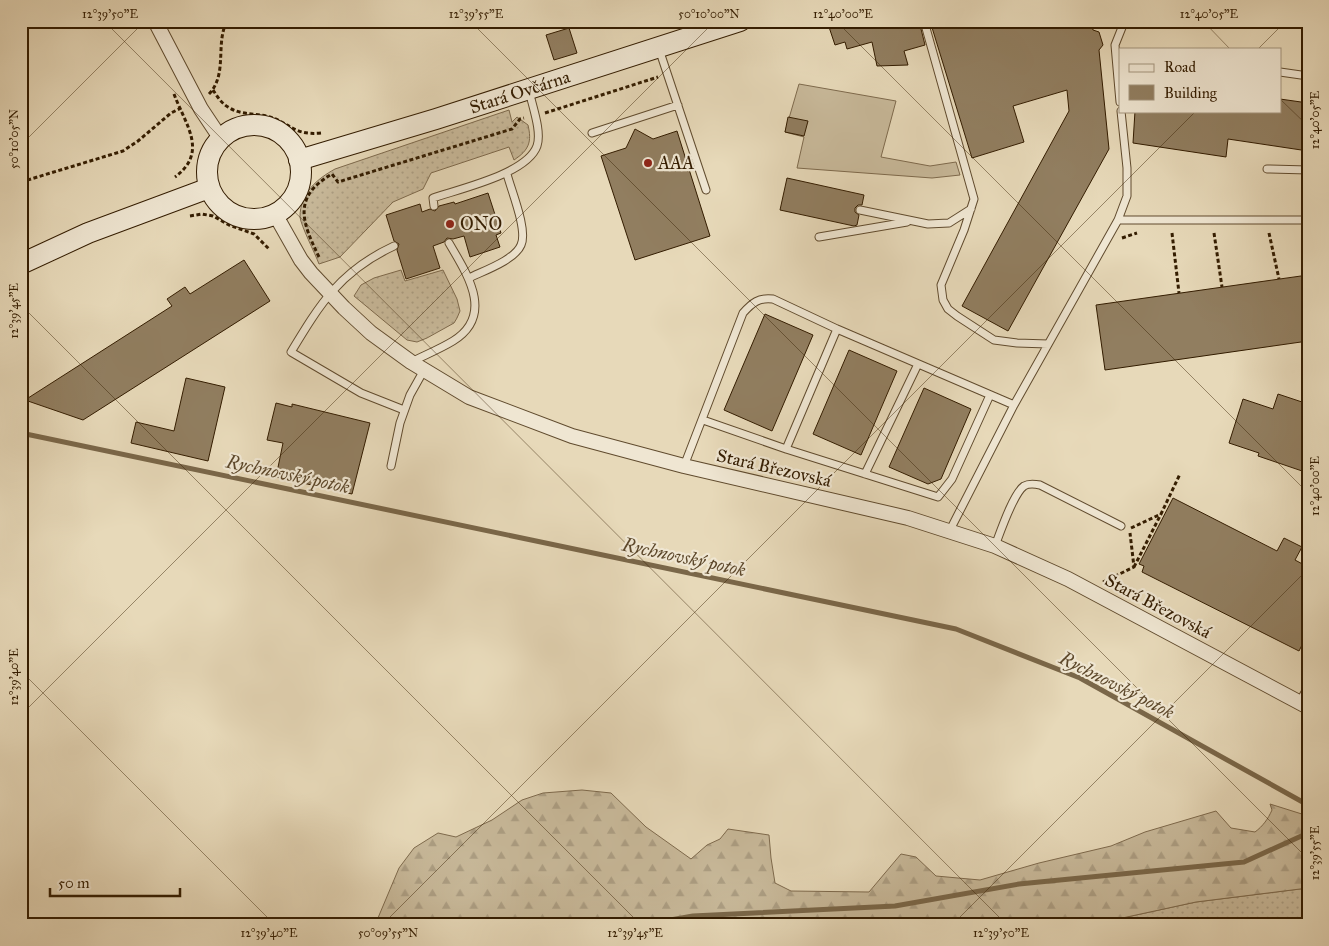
<svg xmlns="http://www.w3.org/2000/svg" width="1329" height="946" font-family="'IM FELL Great Primer',serif">
<style>
.grass{fill:url(#grass-dots);stroke:#7e6a4d}
.forest{fill:url(#forest-firs);stroke:#7e6a4d}
.garden{fill:#c8b99a;stroke:#7e6a4d}
.lines{fill:none;stroke-linecap:round;stroke-linejoin:round}
.stream{stroke:#7a6749;stroke-width:5}
.building{fill:#917e60;stroke:#331c00}
.lane-casing{stroke:#604b2e;stroke-width:9}
.street-casing{stroke:#604b2e;stroke-width:16}
.secondary-casing{stroke:#331c00;stroke-width:22}
.path{stroke:#331c00;stroke-width:3;stroke-dasharray:4 2.5;stroke-linecap:butt}
.lane{stroke:#efe6d2;stroke-width:7}
.street{stroke:#efe6d2;stroke-width:14}
.secondary{stroke:#efe6d2;stroke-width:20}
.ticks{fill:none;stroke:#331c00;stroke-width:1;stroke-opacity:0.45}
.poi-dot{fill:#8f2418;stroke:#efe6d2;stroke-width:2}
.labels{text-anchor:middle;dominant-baseline:central;stroke-width:4.5;stroke-linejoin:round;paint-order:stroke}
.street-label{font-size:18px;fill:#331c00;stroke:#efe6d2}
.poi-label{font-size:18px;fill:#331c00;stroke:#efe6d2;text-anchor:start}
.water-label{font-size:19px;font-style:italic;fill:#5d482b;stroke:#efe6d2}
.neatline{fill:none;stroke:#331c00;stroke-width:2}
.ticks-label{font-size:12px;text-anchor:middle;fill:#331c00}
</style>
<defs>
<pattern id="grass-dots" width="8" height="8" patternUnits="userSpaceOnUse" patternTransform="scale(1.25)"><rect width="8" height="8" fill="#c8b99a"/><path d="M2 2h.1M6 6h.1" fill="none" stroke="#ac9e83" stroke-width="1.8" stroke-linecap="round"/></pattern>
<pattern id="forest-firs" width="22" height="20" patternUnits="userSpaceOnUse" patternTransform="scale(1.25)"><rect width="22" height="20" fill="#c8b99a"/><path d="M5 1l3.5 6h-7zM16 11l3.5 6h-7z" fill="#ac9e83"/></pattern>
</defs>
<rect width="100%" height="100%" fill="#e7d9b9"/>
<filter id="stains"><feTurbulence type="fractalNoise" baseFrequency=".004" numOctaves="4"/><feColorMatrix values="0 0 0 0 .2 0 0 0 0 .09 0 0 0 0 .02 0 0 0 .5 -.17"/></filter>
<radialGradient id="worn" r=".72"><stop offset=".6" stop-color="#630" stop-opacity="0"/><stop offset="1" stop-color="#630" stop-opacity=".3"/></radialGradient>
<path class="grass" d="M509,110l3,12 5,-5 11,8c4,17 1,25 -14,35l-5,-13 -78,26 -8,16 -30,13 -53,55 -21,7c-4,-11 -18,-38 -19,-47 0,-24 17,-38 35,-48z
M401,270l4,11 38,-11 14,29 3,12 -3,7 -3,5 -27,15 -10,4 -10,-2 -53,-44 7,-11 13,-7z
M1308,888v37h-218l106,-23z"/>
<path class="forest" d="M582,790l29,3 35,34 45,32 16,-14 13,-6 8,-10 41,6 2,23 4,25 16,8 78,1 32,-38 15,3 20,19 44,4 59,-17 72,-17 34,-14 71,-21 15,17 24,4c8,-6 13,-13 17,-22l-2,-6 35,11 3,73 -112,14 -106,23h-715l24,-57 15,-20 24,-15 18,4 36,-17 30,-20 21,-7z"/>
<path class="garden" d="M799,84l97,17 -15,56 49,9 26,-4 4,13 -28,3 -135,-10 7,-31 -19,-5z"/>
<g class="lines">
<path class="stream" d="M21,433l935,196 124,49 228,127
M642,925l51,-9 202,-10 124,-22 225,-22 64,-29"/>
</g>
<path class="building" d="M827,21h92l6,24 -21,6 4,14 -31,1 -5,-24 -25,7 -2,-7 -10,3z
M930,21h160l3,9 6,2 4,13 -4,5 10,99 -101,182 -46,-25 107,-195 -2,-21 -54,16 11,36 -52,16z
M569,28l8,25 -23,7 -8,-25z
M1280,99l28,4v48l-80,-12 -2,18 -93,-14 2,-32h145z
M788,117l20,4 -4,15 -19,-4z
M635,129l18,10 24,-8 33,105 -75,24 -34,-104 25,-8z
M787,178l77,17 -2,10h-4l-3,3v4l4,3 -2,10 -3,1 -74,-16z
M488,193l13,40 -5,2 4,12 -30,10 -6,-21 -11,3 -6,-1 -3,4 -11,4 7,22 -34,11 -9,-29 2,-6 -5,-3 -8,-26 34,-11 2,8 8,-3 5,2 4,-5 15,-4 1,2z
M244,260l26,41 -187,119 -58,-20 147,-94 -5,-7 18,-12 5,7z
M1308,275v66l-203,29 -9,-65z
M765,314l48,21 -41,96 -48,-21z
M849,350l48,21 -36,84 -48,-21z
M186,378l39,9 -17,74 -77,-18 5,-21 38,9z
M924,388l47,21 -30,70 -13,5 -39,-17z
M1278,394l30,10v69l-50,-17 1,-3 -30,-10 14,-44 30,10z
M276,403l16,4v-3l78,19 -18,71 -76,-17 7,-34 -16,-3z
M1173,498l104,53 7,-13 18,9 -7,13 13,7v66l-9,18 -157,-79 2,-6 -5,-2z"/>
<g class="lines">
<g class="lane-casing">
<path id="lane" d="M924,21l50,178 -10,31 -23,55 2,15 5,9 9,7 37,24 23,3 31,1
M659,49l47,141
M1280,72l28,4
M1120,102l-5,-57 8,-20 -1,-4
M592,133l86,-28
M1267,169l41,1
M434,206l-1,-8c26,-9 94,-24 104,-52 5,-15 -5,-40 -8,-56
M860,210l68,14 21,-1 22,-14
M1118,220h190
M819,237l88,-15
M394,246c-54,25 -74,58 -103,106l70,41 43,17
M469,278c14,-7 46,-18 52,-33 7,-15 -10,-55 -14,-71
M411,362c14,-7 29,-13 42,-21 42,-26 14,-67 -4,-98
M703,420l83,29 152,48 14,-18 38,-84
M786,449l51,-120
M391,466l9,-43 10,-28 14,-25
M684,466l59,-153c9,-10 16,-16 30,-14l64,30 177,76
M865,474l53,-110
M949,532l65,-127 104,-185 9,-24v-28l-6,-57
M995,546c5,-13 18,-52 29,-60 5,-3 11,-2 16,-1l81,41
M1299,703l9,-16"/>
</g>
<g class="street-casing">
<path id="street" d="M155,21l46,88 20,30
M275,214l26,46 10,13 33,35 27,25 40,29 58,35 103,39 112,30 224,52 87,28 73,33 240,128"/>
</g>
<g class="secondary-casing">
<g id="secondary">
<circle cx="254" cy="172" r="47"/>
<path id="s1" d="M299,160l137,-41 304,-98"/>
<path d="M21,264l67,-31 121,-45"/>
</g>
</g>
<path class="path" d="M213,90c4,6 8,13 15,17 12,8 25,6 38,9 23,5 26,20 55,17
M174,94c11,30 35,58 1,83
M209,94c19,-20 6,-50 18,-73
M545,113l113,-36
M21,182l102,-31 15,-10 33,-28 12,-6
M190,216l12,-2 11,2 16,9 25,9 16,16
M1172,233l7,60
M1214,233l8,54
M1269,233l10,46
M1122,238l15,-5
M319,257c-17,-35 -27,-60 13,-83l6,8 174,-53 8,-10 4,-1
M1131,528l30,-14 19,-40
M1134,567l27,-53
M1103,582l31,-15 -4,-34"/>
<use href="#lane" class="lane"/>
<use href="#street" class="street"/>
<use href="#secondary" class="secondary"/>
</g>
<path class="ticks" d="M104,21l903,904M470,21l838,838M836,21l472,472M1203,21l27,28M1258,49l28,-28M1280,99l28,27M21,145l124,-124M21,305l620,620M21,671l254,254M21,715l694,-694M382,925l814,-814M952,925l356,-356"/>
<g class="poi-dot">
<circle cx="648" cy="163" r="5"/>
<circle cx="450" cy="224" r="5"/>
</g>
<g class="labels">
<g class="street-label">
<text stroke="none"><textPath href="#s1" startOffset="231">Stará Ovčárna</textPath></text>
<text transform="translate(774 468) rotate(13)">Stará Březovská</text>
<text transform="translate(1158 606) rotate(28)">Stará Březovská</text>
</g>
<g class="poi-label">
<text x="658" y="163">AAA</text>
<text x="460" y="224">ONO</text>
</g>
<g class="water-label">
<text transform="translate(288 474) rotate(12)">Rychnovský potok</text>
<text transform="translate(684 557) rotate(12)">Rychnovský potok</text>
<text transform="translate(1117 685) rotate(27)">Rychnovský potok</text>
</g>
</g>
<rect width="1329" height="946" fill="none" stroke="#e7d9b9" stroke-width="55"/>
<rect x="1119" y="48" width="162" height="65" fill="#efe6d2" stroke="#a4957e"/>
<rect x="1129" y="64" width="25" height="8" fill="#efe6d2" stroke="#a4957e"/>
<text x="1164" y="72" font-size="15" fill="#331c00">Road</text>
<rect x="1129" y="85" width="25" height="15" fill="#917e60" stroke="#a4957e"/>
<text x="1164" y="98" font-size="15" fill="#331c00">Building</text>
<path d="M50 888v8h130v-8" fill="none" stroke="#331c00" stroke-width="2.5"/>
<text x="58" y="888" font-size="15" fill="#331c00" stroke="#efe6d2" stroke-width="4" paint-order="stroke">50 m</text>
<rect x="28" y="28" width="1274" height="890" class="neatline"/>
<g class="ticks-label">
<text x="110" y="18">12°39'50"E</text>
<text x="476" y="18">12°39'55"E</text>
<text x="709" y="18">50°10'00"N</text>
<text x="843" y="18">12°40'00"E</text>
<text x="1209" y="18">12°40'05"E</text>
<text transform="translate(1315 120) rotate(-90)" y="4">12°40'05"E</text>
<text transform="translate(14 139) rotate(-90)" y="4">50°10'05"N</text>
<text transform="translate(14 311) rotate(-90)" y="4">12°39'45"E</text>
<text transform="translate(1315 486) rotate(-90)" y="4">12°40'00"E</text>
<text transform="translate(14 677) rotate(-90)" y="4">12°39'40"E</text>
<text transform="translate(1315 853) rotate(-90)" y="4">12°39'55"E</text>
<text x="269" y="937">12°39'40"E</text>
<text x="388" y="937">50°09'55"N</text>
<text x="635" y="937">12°39'45"E</text>
<text x="1001" y="937">12°39'50"E</text>
</g>
<rect width="100%" height="100%" filter="url(#stains)"/>
<rect width="100%" height="100%" fill="url(#worn)"/>
</svg>
